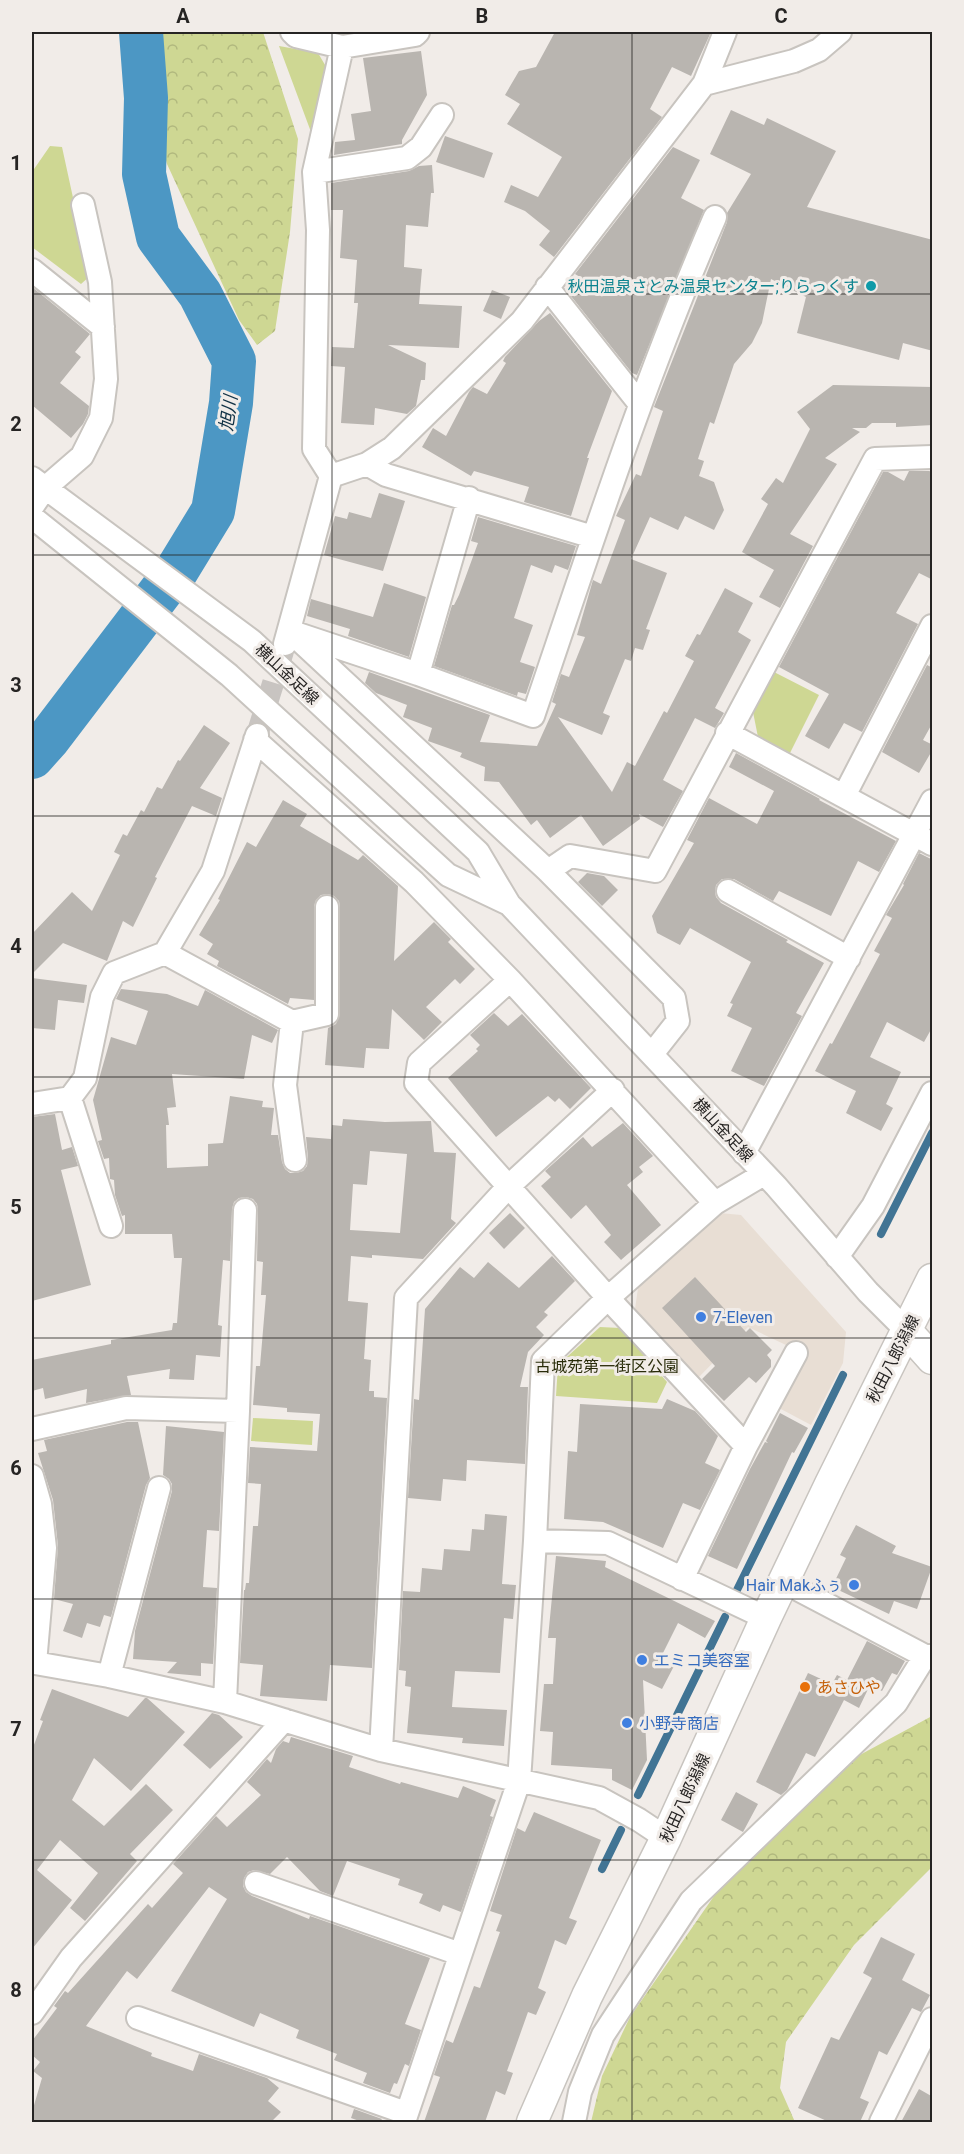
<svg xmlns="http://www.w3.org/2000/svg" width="964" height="2154" font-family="Roboto,'Noto Sans JP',sans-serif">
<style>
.built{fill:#e8ded4}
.green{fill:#ced793}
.forest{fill:url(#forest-crowns)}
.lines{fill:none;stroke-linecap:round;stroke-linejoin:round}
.stream{stroke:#417494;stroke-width:8}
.river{stroke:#4c97c4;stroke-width:44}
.building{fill:#b9b5b0;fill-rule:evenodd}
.minor-tunnel{stroke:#c8c4c1;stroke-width:22;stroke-dasharray:22 11;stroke-linecap:butt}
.minor-casing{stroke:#c8c4bf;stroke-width:26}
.major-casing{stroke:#c8c4bf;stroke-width:33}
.minor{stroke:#fff;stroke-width:22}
.major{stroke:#fff;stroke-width:30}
.grid{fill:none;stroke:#262423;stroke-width:1.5;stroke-opacity:0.55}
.culture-dot{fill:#0f9aa8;stroke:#f1ece8;stroke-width:2}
.shop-dot{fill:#3f7fe0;stroke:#f1ece8;stroke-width:2}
.food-dot{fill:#e8710a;stroke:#f1ece8;stroke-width:2}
.labels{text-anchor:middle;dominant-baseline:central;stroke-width:6;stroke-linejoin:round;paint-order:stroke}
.culture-label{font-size:16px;fill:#0d838f;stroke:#f1ece8;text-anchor:end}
.street-label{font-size:16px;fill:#262423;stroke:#f1ece8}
.shop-label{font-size:16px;fill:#366cbe;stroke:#f1ece8;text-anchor:start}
.park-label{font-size:16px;fill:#292c0a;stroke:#f1ece8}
.food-label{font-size:16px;fill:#c56008;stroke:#f1ece8;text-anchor:start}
.water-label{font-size:18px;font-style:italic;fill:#103145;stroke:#f1ece8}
.neatline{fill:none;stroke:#262423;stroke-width:2}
.grid-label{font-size:20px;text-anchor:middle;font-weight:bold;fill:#262423}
</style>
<defs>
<pattern id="forest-crowns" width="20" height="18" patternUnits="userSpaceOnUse" patternTransform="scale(1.5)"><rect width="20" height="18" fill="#ced793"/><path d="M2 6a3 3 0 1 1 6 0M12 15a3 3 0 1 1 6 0" fill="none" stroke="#b1b87e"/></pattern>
</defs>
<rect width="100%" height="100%" fill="#f1ece8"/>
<path class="built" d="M720,1213l21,2 105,117 -3,31 -32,62 -32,-17 26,-50 -19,-10v-3l-38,-18 -50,51 -63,-69 3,-21z"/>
<path class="green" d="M279,46l39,7 10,17 -17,62z
M50,146l12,1 28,129 -9,8 -49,-37v-75z
M774,672l45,23 -29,58 -32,-16 -5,-25z
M600,1327l20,1 47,54 -10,21 -101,-7 2,-31z
M253,1418l60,3 -1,24 -61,-4z"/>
<path class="forest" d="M159,32h104l35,107 -8,93 -15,99 -18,14 -18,-25 -72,-156 -11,-39z
M932,1716v151l-78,78 -68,97 -6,46 15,34h-204l11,-46 28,-59 91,-131 135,-129z"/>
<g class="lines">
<path class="stream" d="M881,1234l51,-101
M736,1592l107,-217
M638,1795l87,-178
M602,1869l19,-39"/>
<path class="river" d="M32,757l17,-19 128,-168 36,-59 18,-108 3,-42 -34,-67 -42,-57 -14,-63 2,-76 -5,-66"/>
</g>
<path class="building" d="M555,32h156l-20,44 -19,-9 -22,42 12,8 -108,140 -15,-12 11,-14 -25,-20 -21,-9 7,-17 27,12 24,-40 -55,-33 13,-20 -15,-9 14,-24 17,-4z
M421,51l6,44 -25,45v4l-68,11 1,-13 20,-2 -4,-26 20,-3 -8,-53z
M731,110l33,15 3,-7 69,33 -29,56 126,33v111l-30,-8 -4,17 -102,-27 9,-36 -35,-18 -9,44 -10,20 -18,21 -20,60 -4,-2 -12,37 6,2 -5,15 15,6 10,28 -10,20 -29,-14 -7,14 -28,-13 -19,42 36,14 -21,56 4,1 -7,20 -8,-2 -4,13 -6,-2 -22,54 7,3 -8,19 -44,-18 54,75 15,-30 8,4 29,-55 3,2 27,-52 -9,-5 12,-22 3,1 25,-47 28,15 -15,29 13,8 -36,68 9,5 -9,15 -20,-10 -32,62 20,11 -20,36 -24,-13 1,5 -37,27 -22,-31 -31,23 -13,-18 -6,5 -32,-43 -15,-1 1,-14 -25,-10 2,-4 -34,-12 4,-13 -29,-11 4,-12 -31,-12 -11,-10 4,-11 121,43 -10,27 57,4 19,-42 -4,-2 9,-28 8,3 16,-40 -8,-2 16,-55 8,4 24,-64 -9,-4 20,-42 5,2 22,-65 -9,-4 73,-185v-9l24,-39 -41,-20z
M445,136l48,17 -9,25 -48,-16z
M673,147l27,13 -19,38 23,12 -67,165 -5,-2 -65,-82 13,-14 -5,-3z
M432,165l2,28h-3l-3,34 -22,-2 -2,42 18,2 -3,35 43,2 -3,42 -71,-3 38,18 -1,17h-4l-5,26 -9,8 -32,-6 -1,17 -33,-2 4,-56 -14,-1 1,-19 22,1 4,-45h-4l3,-43 -17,-2 3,-48h-12v-27l78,-12 10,-5z
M32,287l58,47 -15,18 6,5 -21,26 29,23 -1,8 -5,10 -12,14 -39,-33z
M492,290l18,7 -9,22 -18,-8z
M550,313l62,78 -25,67h2l-18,58 -47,-14 5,-15 -55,-16 -3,5 -49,-29 11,-19 13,8 23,-44 4,-5 14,7 19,-31 -3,-2 2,-4 34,-36z
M833,385l100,2v38l-37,2v-4h-24l-6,5h-14l8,4 -35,26 12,6 -47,70 23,12 -33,62 -21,-11 15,-27 -32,-18 26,-48 -7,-5 15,-21 7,5 27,-54 -13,-17z
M909,471h20l4,1v108l-14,-7 -23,40 22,11 -56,108 -18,-9 -15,26 -24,-13 24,-42 -50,-27 104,-195h5l16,9z
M379,493l26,8 -22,70 -59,-16 11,-39 12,3 2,-7 22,6z
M478,517l98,29 -8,24 -13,-5 -3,8 -21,-8 -17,53 19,7 -13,37 15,5 -9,27 -8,-2 -1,4 -83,-30 18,-61h2l5,-10 19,-52 -7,-2z
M384,583l42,14 -17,60 -61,-21 2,-7 -43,-13 4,-17 62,18z
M927,665l6,3v54l-10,18 10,5v4l-14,24 -37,-21z
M204,725l26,18 -30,45 22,10 -6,18 -24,-10 -37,71 2,1 -24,49 -10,-6 -16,40 -44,-18 -31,31v-40l40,-42 20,19 28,-56 -6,-3 9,-18 4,2 14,-26 3,2 13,-25 5,2 16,-29 2,1z
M736,753l84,46 -1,1 77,41 -17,31 -21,-11 -27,55 -52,-25 -6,10 -39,-22h-12l-6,6 -1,7 1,5 5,6 67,37 -2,2 38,21 -28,50 6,3 -38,70 -33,-15 21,-43 -25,-12 6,-12 -3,-1 21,-41 -61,-34 -10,17 -23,-12 -5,-17 42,-73 -7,-3 22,-42 48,26 17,-33 -45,-24z
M283,800l24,14 -7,12 58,34 5,-5 35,31 -4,75 40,-39 17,17 -3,3 27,27 -15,15 -5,-5 -29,28 16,15 -18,18 -32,-31 -3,40 -23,-1 -2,20 -39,-3 3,-37 8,-4 4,-10v-107l-1,-6 -5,-5 -6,-2 -7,1 -5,5 -2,6v94l-24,-2 -2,6 -71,-38 2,-5 -12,-7 6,-10 -14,-9 21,-35 -2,-1 29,-57 9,5z
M919,853l14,7v166l-9,16 -37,-20 -17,35 31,15 -15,32 7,4 -12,23 -35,-18 10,-22 -41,-20 15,-28 2,1 48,-90 -6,-3 18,-33 -6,-3 18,-30 -1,-1z
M587,873l17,3 14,14 -16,16 -24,-24z
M32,978l55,7 -3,18 -26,-3 -3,30 -23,-2z
M121,989l46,5 31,12 7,-16 73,40 -6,13 -20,-8 -8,44 -72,-5 4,33 -9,1 2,17h-3l1,43 41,-2v-22l15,-1 7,-47 33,5 -1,6 12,1 -3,27h7l4,27 3,7 5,4h6l7,-2 4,-5 1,-8 -2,-21 25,2 1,-14 10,1 1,-7 42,3 46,-1 3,31 22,1 -5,66 5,4 -33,36 -51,-4v3l-21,-2 -3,45 20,2 -4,56 7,1 -2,31h5v6l13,1 -15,270 -42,-3 -3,36 -67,-5 3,-31 -23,-2 4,-73h1l1,-7h3l4,-57h5l3,-42 -13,-1 2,-36 67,4 3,-37 -33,-2v-4l-34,-3 3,-39h4l6,-71h-5l2,-33 -6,-1 1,-51 -1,-6 -4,-5 -7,-2 -7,1 -5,4 -2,7 -2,52 -7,-1 -5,65 4,1 -2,31 -24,-2 -2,25 -25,-1 1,-10 -43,7 4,19 -45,8 1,-14 -42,10 -2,-11 -11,3v-31l79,-16v-4l61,-10 1,-7h4l5,-65h-8l-2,-24h-47v-19l-3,1 -7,-21 -1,-15 -4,-1 -1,-21 -5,1 -6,-18 4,-1 -9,-40 18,-63 25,8 12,-34 -32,-12zM370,1151l37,3 -7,79 -50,-3 3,-46 14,1z
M494,1013l14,13 14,-12 69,74 -21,21 -11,-11 -4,4 -7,-6 -52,41 -48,-59 30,-27 -2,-2 4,-4 -10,-10z
M55,1114l7,36 10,-3 6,19 -17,4 30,115 -59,16v-184z
M623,1123l30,33 -14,11 4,5 -16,13 34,40 -40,35 -17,-18 7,-7 -25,-30 -15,14 -30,-33 10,-9 -6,-6 38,-34 9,10z
M510,1213l15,15 -21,21 -15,-16z
M552,1256l23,25 -31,31 4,3 -12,12 8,8 -16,17 -8,35h8l-3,77 -58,-4 -1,21 -23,-2 -2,22 -33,-3 6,-99 5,1 6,-91 35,-42 14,11 14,-16 31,26z
M695,1277l51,55 4,-4 22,22 -5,5 4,5v7l-15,16 -7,-6 -25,24 -22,-22 13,-13 -53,-58z
M667,1399l28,12 23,25 -13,27 15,7 -20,40 -17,-7 -20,45 -60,-26 -39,-3 4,-68 9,1 3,-48 82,5z
M780,1413l28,15 -14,25 -2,-1 -55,117 -29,-13 42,-87 15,-27 3,1 -2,-2z
M127,1422h11l12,56 -4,7 -35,132 -7,-2 -4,12 -13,-4 -5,15 -19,-7 10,-27 -19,-5 4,-53 -5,-46 -15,-47 9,-2 -3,-11z
M166,1426l58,6 -5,99 -12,-1 -4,57 14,1 -4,76 -12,-1v13l-34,-3 10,-11 -44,-3 2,-28 37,-140v-7l-3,-5 -6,-4z
M485,1514l22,2 -5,68 14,1 -3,34 -9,-1 -4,55 -45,-2 -3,36 55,3 -3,36 -42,-3 1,-5 -56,-5 4,-46 -6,-1 1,-15 -7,-1 4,-79 17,1 2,-24 20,2 2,-21 26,2 2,-22 12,1z
M856,1525l40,21 -4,7 40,14 -15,42 -23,-8 -5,13 -57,-27 14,-29 -6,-3z
M556,1556l50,5 -1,6 110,54 -10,17 -27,-15 -18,36 14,7 -12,23 -19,-9 4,80 -15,30 -20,-10v-11l-61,-4 2,-33 -13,-1 4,-47h9l3,-46h-8z
M867,1641l38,20 -8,14 -5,-2 -10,18 -12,-6 -11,23 -15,-8 -29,57 -9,-4 -19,37 -6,5 -25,-13 52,-109 24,11 5,-9 10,5z
M52,1689l76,28 17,-19h2l38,34 -54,59 -37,-33 -22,42 32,26 42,-42 27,26 -43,44 7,7 -52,60 -15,-13 28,-35 -38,-33 -23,30 35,30 -40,49v-199l11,-29 -3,-1z
M212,1713l7,2 24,22 -33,32 -27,-24z
M291,1737l62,19 -4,11 51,17 1,-2 57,16 5,-12 33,14 -6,16 3,1 -32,95 -18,-7 -3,7 -21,-9 4,-9 -25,-9 2,-6 -53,-18 -14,35 -13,-5 -33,-34 -17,17 -16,-4 -6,2 -4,6 -1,8 3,6 6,4 57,23 1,-3 120,42 -25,66 16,6 -12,36 -4,-2 -8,20 -3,-1 -4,10 -27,-10 4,-10 -33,-13 3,-6 -41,-16 3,-8 -39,-17 -6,14 -83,-36 56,-92 -18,-12 -72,92 -10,-8 -41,55 66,27 -1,3 42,15 6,-17 68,24 12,10 -11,13 13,11 -10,10h-239v-10l10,-34 -9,-7 7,-9 -8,-7v-14l25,-33 -3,-2 11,-15 3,2 80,-89 4,4 31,-35 -10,-9 43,-48 11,11 34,-32 -14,-13 20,-23 4,4 5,-14 7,-8 6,2z
M736,1792l22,12 -15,28 -22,-12z
M534,1812l67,28 -32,78 8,3 -11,24 -11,-5 -17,48 8,4 -10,23 -8,-3 -21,59 6,2 -8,22 -9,-4 -11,31h-61l16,-45 -6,-2 12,-35 7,3 21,-57 6,2 20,-56 -4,-1 6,-16 -12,-4 27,-83 8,4z
M881,1937l34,17 -13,26 28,15 -9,17 -9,-4 -25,47 -8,-4 -19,47 9,4 -9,20h-31l-31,-14 33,-71 8,3 33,-62 -9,-5z
M919,2089l14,8v25h-32z
M354,2109l28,10 -2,3h-18l-11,-4z"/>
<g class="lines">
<path class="minor-tunnel" d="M257,735l27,-87"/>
<g class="minor-casing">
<path id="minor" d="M292,32l4,4 46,11 73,-12 3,-3
M704,84l90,-23 25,-11 21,-18
M314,172l93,-14 14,-11 21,-32
M32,270l71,57
M547,287l92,116
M367,464l19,11 207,62
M331,476l36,-12 25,-16 130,-127 182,-237 21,-52
M32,478l220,163 226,211 31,52 -61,-29 -219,-200 -197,-158
M32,507l13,-19 37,-32 19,-38 5,-39 -6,-97 -17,-77
M289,631l129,43 115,42c57,-168 111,-336 182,-499
M295,636l253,235 126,127 4,23 -26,33
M285,644l46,-168 -17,-27 4,-219 -4,-58 28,-125
M418,674l51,-176
M727,733l205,111
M255,740l159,142 96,98 205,223
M844,796l88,-170
M548,871l22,-15 85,15 220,-412 57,-2
M728,891l121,67
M509,904l267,282 92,106 39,39
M165,953l127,69 35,-8v-107
M510,980l-91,83 -3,20 202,226 128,137
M292,1022l-7,63 10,75
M70,1098l41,128
M32,1104l38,-6 15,-20 17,-81 12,-24 51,-20 48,-82 44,-136
M744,1153l188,-352
M837,1257l36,-51 59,-113
M32,1429l94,-21 112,3
M32,1476l8,28 5,44 -10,115 74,13 116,26 156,48 218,48 40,22 27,18
M535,1541l73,2 158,75
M682,1579l64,-133 50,-93
M784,1582l141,74h7
M109,1676l50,-188
M225,1702l13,-291 7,-201
M381,1750l25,-452 103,-112 104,-96
M256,1883l204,71
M32,2013l39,-55 213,-238
M138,2018l268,95
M404,2122l115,-341 16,-240 8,-180 65,-63 107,-95 49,-29
M574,2122l6,-30 23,-57 88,-134 205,-198 29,-47
M881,2122l51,-103"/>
</g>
<g class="major-casing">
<path id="major" d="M907,1331l25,28
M532,2122l55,-126 79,-158 100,-220 64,-134 102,-205"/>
</g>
<use href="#minor" class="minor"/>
<use href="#major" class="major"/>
</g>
<path class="grid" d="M332,32v2090M632,32v2090M32,294h900M32,555h900M32,816h900M32,1077h900M32,1338h900M32,1599h900M32,1860h900"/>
<circle class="culture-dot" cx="871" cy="286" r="6"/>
<g class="shop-dot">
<circle cx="701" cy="1317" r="6"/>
<circle cx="854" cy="1585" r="6"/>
<circle cx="642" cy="1660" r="6"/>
<circle cx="627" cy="1723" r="6"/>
</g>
<circle class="food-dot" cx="805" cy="1687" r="6"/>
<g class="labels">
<g class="culture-label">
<text x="859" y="286">秋田温泉さとみ温泉センター;りらっくす</text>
</g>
<g class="street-label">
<text transform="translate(287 674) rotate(43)">横山金足線</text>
<text transform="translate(723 1130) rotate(47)">横山金足線</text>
<text transform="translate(893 1359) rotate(-63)">秋田八郎潟線</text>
<text transform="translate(685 1798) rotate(-65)">秋田八郎潟線</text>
</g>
<g class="shop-label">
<text x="713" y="1317">7-Eleven</text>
<text x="842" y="1585" text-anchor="end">Hair Makふぅ</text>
<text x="654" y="1660">エミコ美容室</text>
<text x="639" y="1723">小野寺商店</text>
</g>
<g class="park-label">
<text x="607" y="1366">古城苑第一街区公園</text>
</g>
<g class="food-label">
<text x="817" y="1687">あさひや</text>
</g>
<g class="water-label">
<text transform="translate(228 413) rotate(-82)">旭川</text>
</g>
</g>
<rect width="964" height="2154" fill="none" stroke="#f1ece8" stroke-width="66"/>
<rect x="33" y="33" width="898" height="2088" class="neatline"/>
<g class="grid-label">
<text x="183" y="23">A</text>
<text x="482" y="23">B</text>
<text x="781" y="23">C</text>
<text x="16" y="170">1</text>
<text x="16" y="431">2</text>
<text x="16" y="692">3</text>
<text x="16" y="953">4</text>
<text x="16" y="1214">5</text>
<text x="16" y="1475">6</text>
<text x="16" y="1736">7</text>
<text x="16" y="1997">8</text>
</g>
</svg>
